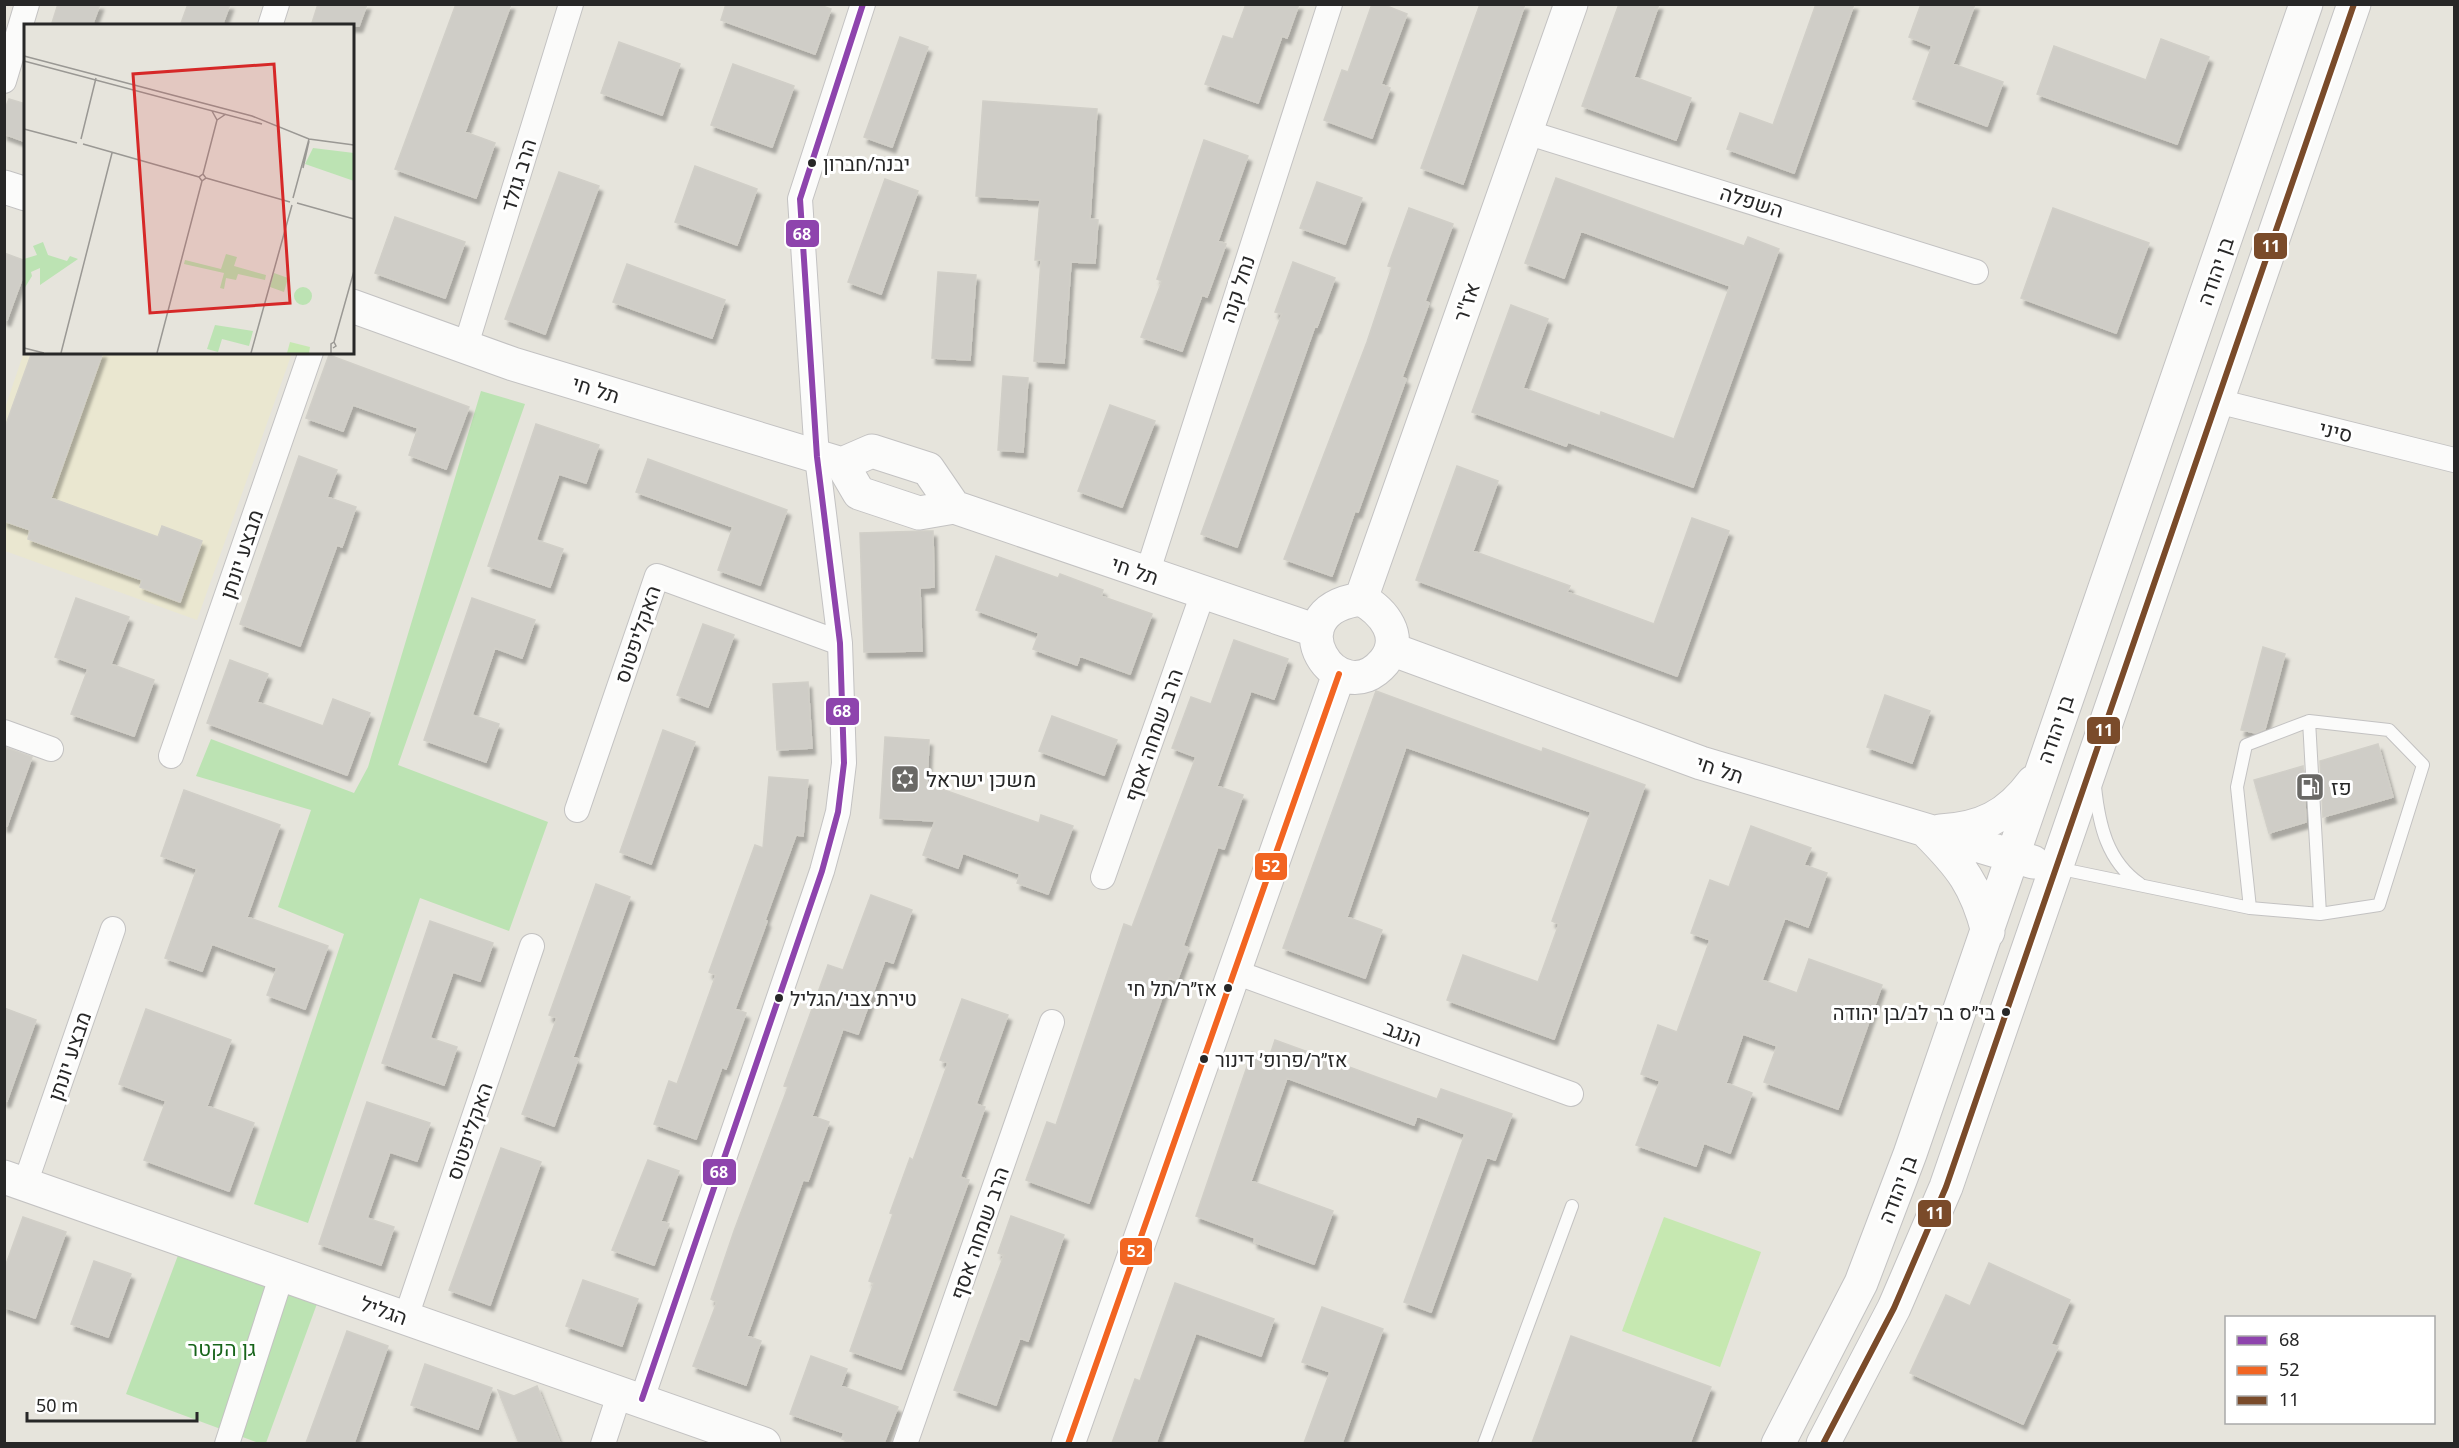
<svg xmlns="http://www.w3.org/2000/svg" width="2459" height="1448" font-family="'Noto Sans',Heebo,sans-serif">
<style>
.education{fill:#eae7d0}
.green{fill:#bce3b3}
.pitch{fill:#c6e8b1}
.building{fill:#cfcdc7;stroke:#d1cfc8;stroke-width:1.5;filter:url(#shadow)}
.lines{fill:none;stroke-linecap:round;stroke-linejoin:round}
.lane-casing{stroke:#c3c2c2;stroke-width:14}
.street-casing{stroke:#c3c2c2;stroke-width:26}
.secondary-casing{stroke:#c3c2c2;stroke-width:35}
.lane{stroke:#fbfbfa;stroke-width:12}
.street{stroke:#fbfbfa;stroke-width:24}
.secondary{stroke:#fbfbfa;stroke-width:33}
.bus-1-casing{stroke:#fff;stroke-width:10}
.bus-2-casing{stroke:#fff;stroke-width:10}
.bus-3-casing{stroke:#fff;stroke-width:10}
.bus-1{stroke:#8e44ad;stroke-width:6}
.bus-2{stroke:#f26522;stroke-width:6}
.bus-3{stroke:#7a4b2a;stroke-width:6}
.bus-dot{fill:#272727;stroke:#fff;stroke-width:2}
.labels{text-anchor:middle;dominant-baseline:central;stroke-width:6;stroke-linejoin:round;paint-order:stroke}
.bus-label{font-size:20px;fill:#272727;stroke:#fff;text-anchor:start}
.street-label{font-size:21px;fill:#272727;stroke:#fff}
.poi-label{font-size:21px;fill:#272727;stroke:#fff;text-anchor:start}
.park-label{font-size:21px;fill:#17641a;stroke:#fff}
.inset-road{fill:none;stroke:#9a9894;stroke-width:1.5}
.view{fill:#d62828;fill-opacity:0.15;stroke:#d62828;stroke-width:3}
.inset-edge{fill:none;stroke:#272727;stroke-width:3}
.line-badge{stroke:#fff;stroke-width:2}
.badge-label{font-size:16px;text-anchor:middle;font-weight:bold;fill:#fff}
</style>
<defs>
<filter id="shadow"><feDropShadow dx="3.5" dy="6" stdDeviation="1.5" flood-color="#0004"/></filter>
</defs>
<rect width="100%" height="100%" fill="#e6e4dc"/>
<path class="education" d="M25,349l1,3 266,1 -95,267 -192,-69v-143z"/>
<path class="green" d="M481,391l44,13 -127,361 150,57 -39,109 -89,-33 -112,325 -54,-19 90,-270 -66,-27 33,-97 -115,-34 15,-37 143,54 14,-26z
M180,1250l138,51 -52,142h-7l-133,-49z"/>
<path class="pitch" d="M1664,1217l97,35 -41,115 -98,-36z"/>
<path class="building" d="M58,4h42l-8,22h-41z
M188,4h42l-8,22h-42z
M318,4h49l-8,22h-48z
M456,4h55l-46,128 30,11 -19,55 -81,-29z
M726,4h91l14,5 -16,45 -94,-34z
M1246,4h53l-12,34 -5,-2 -24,67 -53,-19 18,-48 10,3z
M1372,4h10l25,10 -26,70 9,4 -18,50 -48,-18 18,-50 6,2z
M1480,4h45l-62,180 -42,-16z
M1619,4h40l-25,73 57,21 -15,42 -94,-34z
M1816,4h38l-60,169 -67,-24 13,-36 33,12z
M1921,4h54l-22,60 50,18 -16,44 -74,-27 19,-53 -23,-9z
M900,37l28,10 -36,100 -28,-10z
M2161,39l48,18 -32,87 -140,-50 17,-48 92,34z
M619,42l61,22 -18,51 -61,-22z
M733,64l61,22 -22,61 -61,-22z
M9,99l17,5v38l-22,-8v-23z
M983,101l114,8 -7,110 8,1 -3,43 -24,-1 -7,101 -30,-2 7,-101h-6l5,-60 -64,-4z
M1204,140l44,16 -30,85 8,3 -19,53 -5,-2 -20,56 -41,-14 21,-56 -5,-2z
M695,166l62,23 -20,56 -62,-23z
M559,172l40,14 -54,148 -40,-15z
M1556,178l188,68 4,-9 31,12 -86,238 -125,-45 -2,4 -94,-34 39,-107 37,14 -25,69 77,28 1,-4 73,27 56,-153 -149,-55 -17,47 -39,-15z
M885,179l33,12 -37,103 -33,-12z
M1317,182l45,16 -17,46 -45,-16z
M1409,208l44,16 -28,77 4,2 -27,74 4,2 -48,133 -3,-1 -23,65 -48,-17 83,-217 25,-75 -4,-1z
M2053,208l96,35 -33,90 -95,-35z
M395,217l70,25 -20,56 -70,-25z
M4,253l22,8v7l-19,52 -3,-1z
M1293,262l42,16 -18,49 -2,-1 -78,221 -36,-13 81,-220 -7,-2z
M627,264l98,36 -13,38 -99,-36z
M938,272l38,3 -6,85 -38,-2z
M32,352h71l-52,146 107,39 4,-11 40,15 -22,61 -40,-15 2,-7 -114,-41 2,-9 -26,-9v-91z
M329,355l140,52 -23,62 -37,-14 9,-27 -65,-23 -10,26 -37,-13z
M1003,376l25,2 -5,74 -25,-2z
M1110,405l45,16 -33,86 -44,-16z
M536,424l63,21 -13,38 -27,-9 -23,66 27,9 -13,38 -62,-21z
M299,456l38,14 -10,27 29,10 -14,40 -5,-2 -37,101 -60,-22z
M648,459l139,51 -27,75 -42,-15 15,-43 -97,-35z
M1457,466l41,15 -25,70 97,35 -3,6 87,32 38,-106 37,13 -52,145 -261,-96z
M925,531h8l1,56 -14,1 2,63 -58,1 -4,-119z
M996,556l62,22 2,-4 43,16 -2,6 51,18 -22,60 -50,-18 -3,9 -44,-16 6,-16 -63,-23z
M76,598l53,19 -18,47 43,16 -20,56 -63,-22 17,-45 -33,-12z
M472,598l63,22 -13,38 -27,-10 -23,67 27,9 -13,38 -62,-22z
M703,624l31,11 -26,72 -31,-12z
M1234,640l54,19 -14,40 -23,-8 -34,95 26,9 -19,54 -6,-2 -35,99 6,2 -12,33 -8,-3 -80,225 -63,-23 21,-58 9,3 68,-201 8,3 64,-170 -24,-9 19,-51 20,7z
M2263,647l22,7 -20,75 -9,4 -15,-3z
M230,660l38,14 -11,28 66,24 10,-27 37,14 -23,62 -140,-52z
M808,682l4,66 -35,2 -4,-66z
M1376,691l166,61 1,-4 102,37 -91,254 -107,-39 16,-45 75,27 21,-58 -7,-3 39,-109 -185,-65 -59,170 35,13 -17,48 -82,-30z
M1885,695l45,16 -18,52 -45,-16z
M1052,716l65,24 -13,35 -65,-24z
M663,730l32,12 -44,122 -31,-12z
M885,737l44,3 -2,44 112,39 2,-8 32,11 -25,68 -31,-11 3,-9 -57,-21 -5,15 -35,-13 12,-34 -55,-3z
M2378,744l15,53 -70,20 -3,-56z
M4,747l28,10 -25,69h-3z
M2303,766l3,56 -37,11 -15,-53z
M769,777l39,3 -5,56 -7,-1 -31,85 2,1 -32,88 11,4 -20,56 -4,-2 -26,72 -42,-15 15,-43 8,3 39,-109 -7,-3 46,-127 8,3z
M184,790l96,35 -33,92 81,29 -23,63 -38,-14 10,-27 -65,-24 -10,27 -37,-13 32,-89 -36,-13z
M1751,826l60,22 -7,17 23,8 -19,54 -23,-9 -23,62 35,13 12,-34 73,26 -44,124 -74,-27 13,-36 -34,-12 -17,49 26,10 -22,60 -26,-10 -8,23 -60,-21 24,-64 -19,-7 17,-49 19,7 33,-92 -19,-7 19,-53 19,7z
M596,884l34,13 -57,160 5,2 -24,67 -32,-12 35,-96 -8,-3z
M871,895l41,15 -19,53 -8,-3 -27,74 -15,-5 -31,87 17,6 -21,59 -5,-1 -56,156 14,5 -15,44 -53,-19 24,-64 -6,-3 23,-68 54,-144 -4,-1 44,-121 15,5z
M430,921l63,22 -13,38 -27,-9 -23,66 27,9 -13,38 -62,-22z
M962,999l46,16 -32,89 9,3 -25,70 9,3 -68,189 -51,-18 24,-68 -5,-2 24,-67 -3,-1 20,-55 3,2 35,-97 -8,-3z
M4,1008l32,12 -29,81h-3z
M146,1009l85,31 -24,66 47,17 -25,68 -85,-31 22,-59 -47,-17z
M1275,1040l162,59 4,-10 71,25 -17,46 -8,-3 -56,155 -27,-10 61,-168 -48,-18 -3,9 -127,-47 -36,103 82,30 -19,53 -60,-22 1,-4 -59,-22 56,-164 17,6z
M367,1102l63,21 -13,38 -27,-9 -23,66 27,9 -13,38 -62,-21z
M501,1148l40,14 -51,143 -41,-15z
M648,1160l31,11 -18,50 8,3 -15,41 -42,-15z
M1011,1216l53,19 -36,106 -8,-3 -24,67 -42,-15 50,-135 -6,-2z
M23,1217l43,15 -31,86 -31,-11v-37z
M94,1261l37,13 -23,63 -37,-13z
M1989,1263l81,37 -19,44 7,3 -35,77 -113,-51 36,-78 24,11z
M583,1280l55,19 -16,47 -56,-20z
M1175,1283l99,36 -13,37 -65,-23 -40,110h-44l23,-64 5,2z
M1322,1307l61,22 -41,114h-38l26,-71 -28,-10z
M347,1331l41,15 -34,97h-48z
M1571,1336l140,51 -21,56h-158z
M811,1356l36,13 -6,17 57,21 -14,36h-30l-12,-4 2,-6 -54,-19z
M425,1364l67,24 -14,41 -67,-24z
M537,1386l23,57h-41l-21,-53 16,6z"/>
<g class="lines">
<g class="lane-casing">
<path id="lane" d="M2309,721l11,193
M2095,787c4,38 12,74 45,97
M2057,868l193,40 70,6 59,-9 44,-140 -34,-35 -80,-9 -63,24 -9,42 13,121
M1484,1444l88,-238"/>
</g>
<g class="street-casing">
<path id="street" d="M270,26l7,-22
M4,81l23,-77
M1526,132l450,140
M466,345l105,-341
M2217,401l237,59
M1147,574l183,-570
M4,732l47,17
M171,756l140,-404
M577,810l80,-234 183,67
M1103,877l100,-284
M1235,972l336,122
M25,1184l88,-255
M406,1317l126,-371
M642,1399l180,-528 16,-59 6,-49 -4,-120 -23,-186 -17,-258 63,-195
M227,1444l55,-170
M603,1444l17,-52
M905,1444l147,-422"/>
</g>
<g class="secondary-casing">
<path id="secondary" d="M4,187l22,7
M352,306l161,58 329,100 17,29 60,20 35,-6 363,124
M842,464l30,-13 56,18 26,38
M1361,599l210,-595
M1361,599c22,12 44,38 23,63 -45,54 -114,-50 -23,-63z
M1391,649l310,114 332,99
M1940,831c41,-2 68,-15 93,-49
M1927,832c34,34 49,53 61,100
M4,1177l760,267
M1068,1444l271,-770
M1778,1444l83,-161 49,-129 396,-1150
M1823,1444l71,-136 52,-121 408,-1183"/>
</g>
<use href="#lane" class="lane"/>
<use href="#street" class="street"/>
<use href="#secondary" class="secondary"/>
<g class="bus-1-casing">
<path id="bus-1" d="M642,1399l180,-528 16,-59 6,-49 -4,-120 -23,-186 -17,-258 63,-195"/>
</g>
<g class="bus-2-casing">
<path id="bus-2" d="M1068,1444l271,-770"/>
</g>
<g class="bus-3-casing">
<path id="bus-3" d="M1823,1444l71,-136 52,-121 408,-1183"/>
</g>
<use href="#bus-1" class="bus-1"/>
<use href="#bus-2" class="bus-2"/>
<use href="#bus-3" class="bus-3"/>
</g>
<defs>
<g id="synagogue-square" transform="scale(1.5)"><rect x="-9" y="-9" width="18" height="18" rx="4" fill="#6a6966" stroke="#fff"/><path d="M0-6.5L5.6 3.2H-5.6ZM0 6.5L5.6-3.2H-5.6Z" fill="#fff"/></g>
<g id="fuel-square" transform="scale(1.5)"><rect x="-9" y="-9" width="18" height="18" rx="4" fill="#6a6966" stroke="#fff"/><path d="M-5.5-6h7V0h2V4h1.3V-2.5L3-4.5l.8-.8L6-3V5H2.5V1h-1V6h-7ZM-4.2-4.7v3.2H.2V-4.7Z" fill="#fff"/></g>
</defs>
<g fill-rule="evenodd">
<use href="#synagogue-square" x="905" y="779"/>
<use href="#fuel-square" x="2310" y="787"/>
</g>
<g class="bus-dot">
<circle cx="812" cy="163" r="5"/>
<circle cx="1228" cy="988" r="5"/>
<circle cx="779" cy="998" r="5"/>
<circle cx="2006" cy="1012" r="5"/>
<circle cx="1204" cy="1059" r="5"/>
</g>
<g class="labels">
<g class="bus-label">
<text x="823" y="163">יבנה/חברון</text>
<text x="1217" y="988" text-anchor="end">אז״ר/תל חי</text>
<text x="790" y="998">טירת צבי/הגליל</text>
<text x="1995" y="1012" text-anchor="end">בי״ס בר לב/בן יהודה</text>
<text x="1215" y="1059">אז״ר/פרופ׳ דינור</text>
</g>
<g class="street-label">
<text transform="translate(518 175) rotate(-73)">הרב גולד</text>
<text transform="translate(1752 201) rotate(17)">השפלה</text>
<text transform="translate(2215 271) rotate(-71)">בן יהודה</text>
<text transform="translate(1237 289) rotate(-72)">נחל קנה</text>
<text transform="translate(1466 302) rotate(-71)">אז"ר</text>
<text transform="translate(596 389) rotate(17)">תל חי</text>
<text transform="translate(2336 431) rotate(14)">סיני</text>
<text transform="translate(241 554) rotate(-71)">מבצע יונתן</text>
<text transform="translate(1135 570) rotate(19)">תל חי</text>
<text transform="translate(637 634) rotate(-71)">האקליפטוס</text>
<text transform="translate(2055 729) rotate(-71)">בן יהודה</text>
<text transform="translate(1153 735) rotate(-71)">הרב שמחה אסף</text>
<text transform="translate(1720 769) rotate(18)">תל חי</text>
<text transform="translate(1403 1033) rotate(20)">הנגב</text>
<text transform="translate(69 1056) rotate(-71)">מבצע יונתן</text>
<text transform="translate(469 1131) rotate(-71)">האקליפטוס</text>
<text transform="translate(1897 1189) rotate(-69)">בן יהודה</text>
<text transform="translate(979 1233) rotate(-71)">הרב שמחה אסף</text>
<text transform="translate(384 1310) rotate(19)">הגליל</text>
</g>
<g class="poi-label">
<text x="926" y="779">משכן ישראל</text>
<text x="2331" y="787">פז</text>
</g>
<g class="park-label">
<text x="222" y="1348">גן הקטר</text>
</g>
</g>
<g transform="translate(24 24)">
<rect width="330" height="330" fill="#e6e4dc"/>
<path d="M289,124l41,5v28l-49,-17zM19,218l5,13 19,6 3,-5 8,3 -38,26v-17l-9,4 1,4 -8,13v-30l13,-4 -4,-9zM202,230l11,3 -3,9 32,9 -1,5 -27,-6 -2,6 -10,-2 -2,11 -4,-1 4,-15 -40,-9 1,-4 36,9zM250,249l14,5 -4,14 -14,-5zM270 272a9 9 0 1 1 18 0a9 9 0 1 1-18 0ZM191,301l38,6 -4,15 -27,-7 -4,13 -11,-3z" fill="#bce3b3"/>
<path d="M266,318l20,5 -1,6h-22z" fill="#c6e8b1"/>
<path class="inset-road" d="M0,32l228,60 57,23 45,6M0,37l238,63M188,87l5,9 9,-6M0,105l53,14M57,115l15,-61M59,120l116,33M279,144l6,-27M179,150l14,-54M182,154l84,24M269,174l16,-59M273,179l57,16M310,318l20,-71M0,324l20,5M37,329l51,-200M133,329l45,-172 4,-3 -3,-4 -4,3 3,4M227,329l41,-148M307,329v-9l3,-2 2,4 -3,2"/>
<path class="view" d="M250,40l16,239 -140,10 -17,-239z"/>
<rect width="330" height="330" class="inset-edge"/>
</g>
<g class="line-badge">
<rect x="785" y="219" width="35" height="29" rx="6" fill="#8e44ad"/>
<rect x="2253" y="232" width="35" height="28" rx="6" fill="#7a4b2a"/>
<rect x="825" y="697" width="35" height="29" rx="6" fill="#8e44ad"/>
<rect x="2086" y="716" width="35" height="29" rx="6" fill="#7a4b2a"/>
<rect x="1254" y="852" width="34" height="29" rx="6" fill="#f26522"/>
<rect x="702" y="1158" width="35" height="28" rx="6" fill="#8e44ad"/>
<rect x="1917" y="1199" width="35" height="29" rx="6" fill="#7a4b2a"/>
<rect x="1119" y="1237" width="34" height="29" rx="6" fill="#f26522"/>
</g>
<g class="badge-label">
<text x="802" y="240">68</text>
<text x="2271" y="252">11</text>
<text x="842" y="717">68</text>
<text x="2104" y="736">11</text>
<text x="1271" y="872">52</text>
<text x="719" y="1178">68</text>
<text x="1935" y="1219">11</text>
<text x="1136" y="1257">52</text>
</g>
<rect width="2459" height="1448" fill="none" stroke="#272727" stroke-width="12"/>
<rect x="2225" y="1316" width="210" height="108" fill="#ffffff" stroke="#a9a9a9" stroke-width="1.5"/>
<rect x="2237" y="1336" width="30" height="9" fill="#8e44ad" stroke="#a9a9a9" stroke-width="1.5"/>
<text x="2279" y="1346" font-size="18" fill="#272727">68</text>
<rect x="2237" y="1366" width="30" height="9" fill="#f26522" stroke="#a9a9a9" stroke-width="1.5"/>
<text x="2279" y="1376" font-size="18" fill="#272727">52</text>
<rect x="2237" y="1396" width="30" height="9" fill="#7a4b2a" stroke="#a9a9a9" stroke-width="1.5"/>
<text x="2279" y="1406" font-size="18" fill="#272727">11</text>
<path d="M27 1412v9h170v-9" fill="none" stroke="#272727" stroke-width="3"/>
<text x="36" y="1412" font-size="18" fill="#272727" stroke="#ffffff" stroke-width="4.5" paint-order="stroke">50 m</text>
</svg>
